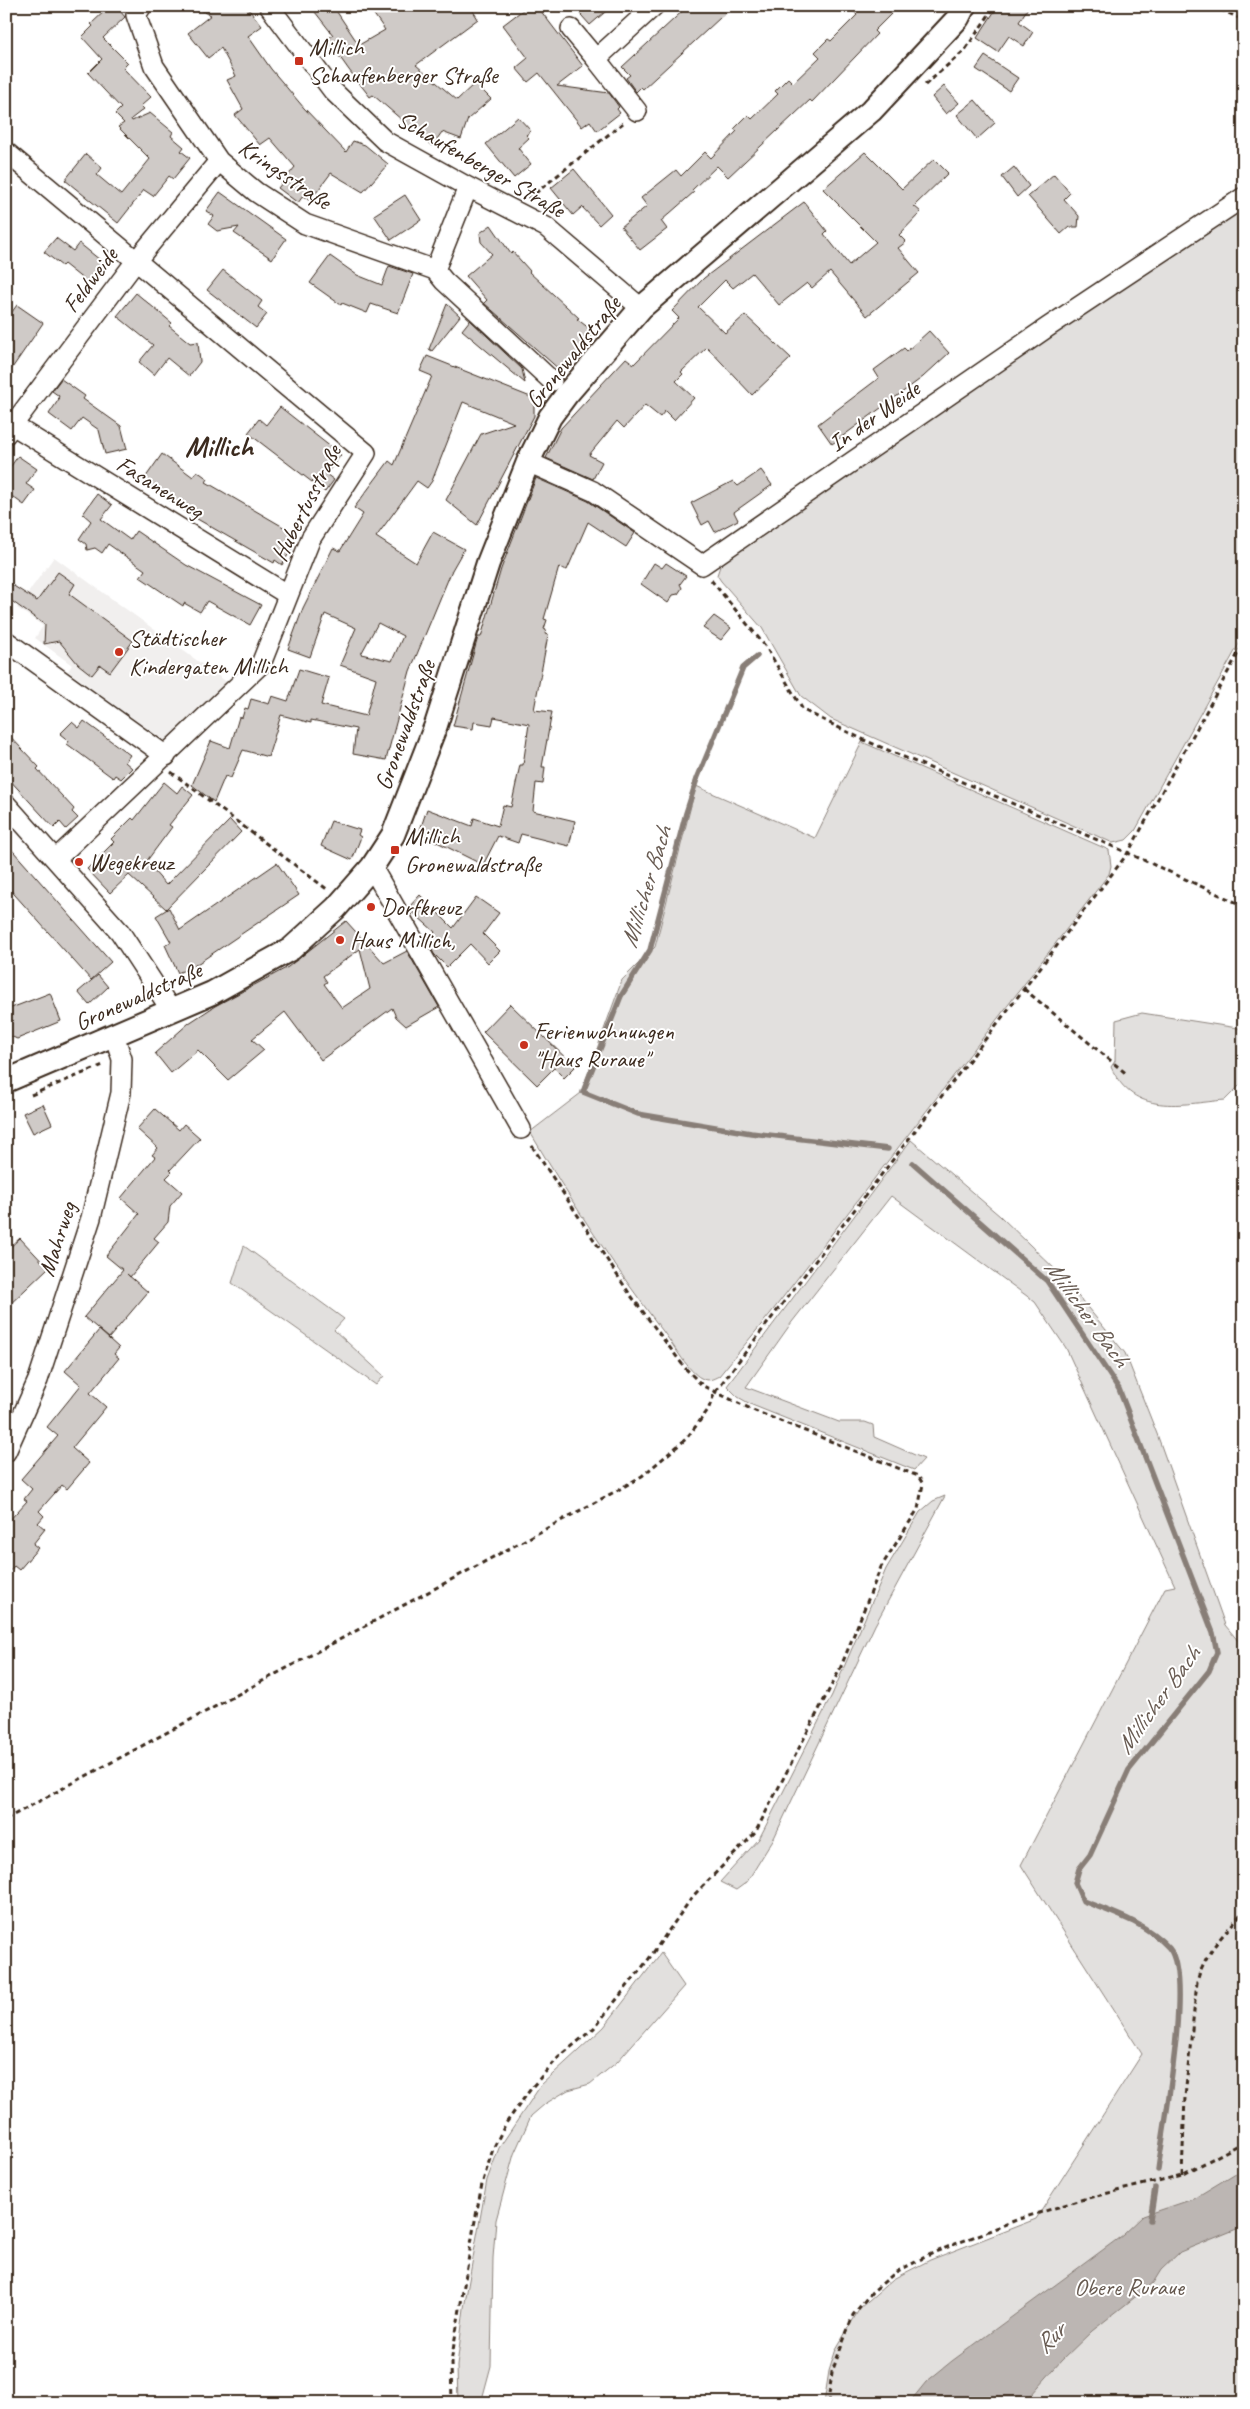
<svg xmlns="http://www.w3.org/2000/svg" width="1250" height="2409" font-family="Caveat,sans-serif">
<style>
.built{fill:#f1efee}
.green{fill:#e2e0de;stroke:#8e857e}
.water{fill:#bcb6b3;stroke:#887e77}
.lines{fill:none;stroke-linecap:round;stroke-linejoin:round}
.stream{stroke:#887e77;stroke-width:5.5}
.building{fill:#cfcac7;stroke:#3b2a1e;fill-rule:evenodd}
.minor-casing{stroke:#3b2a1e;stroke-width:22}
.major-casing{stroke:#3b2a1e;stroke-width:26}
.path{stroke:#3b2a1e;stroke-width:3;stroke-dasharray:5 4;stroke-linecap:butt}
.minor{stroke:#fff;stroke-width:19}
.major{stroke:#fff;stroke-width:22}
.poi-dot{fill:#c8321e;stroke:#fff;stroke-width:2}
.labels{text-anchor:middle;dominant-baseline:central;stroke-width:4;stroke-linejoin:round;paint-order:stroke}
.poi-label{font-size:24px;fill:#3b2a1e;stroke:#fff;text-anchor:start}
.street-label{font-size:24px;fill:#3b2a1e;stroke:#fff}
.park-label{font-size:24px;fill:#65584e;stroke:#fff}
.water-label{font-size:25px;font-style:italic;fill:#685b52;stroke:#fff}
.district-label{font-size:29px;font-weight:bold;fill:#3b2a1e;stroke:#fff}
</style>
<rect width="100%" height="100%" fill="#fff"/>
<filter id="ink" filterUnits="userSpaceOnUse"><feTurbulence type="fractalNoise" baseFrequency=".02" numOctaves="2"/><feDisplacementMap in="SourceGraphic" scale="10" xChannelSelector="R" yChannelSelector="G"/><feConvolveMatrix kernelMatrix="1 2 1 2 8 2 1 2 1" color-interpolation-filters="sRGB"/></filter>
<g filter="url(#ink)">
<path class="built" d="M54,557l174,126 -63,58 -97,-70 4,-6 -37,-27 8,-12 -26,-18z"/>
<path class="green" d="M1244,201v434l-109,196 -9,9 -13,3 -282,-124 -30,-23 -39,-68 -41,-47 -4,-6 5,-15z
M862,742l247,108 2,16 -2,8 -339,440 -51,62c-6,3 -11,6 -18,2 -12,-6 -27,-32 -36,-44 -49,-65 -94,-132 -135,-202l51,-39 41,-113 33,-33 41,-161 119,52z
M1142,1013l102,16v52l-19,19c-45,4 -91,17 -114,-33l4,-6 1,-41z
M911,1140l89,76 60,58 65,79 32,81 68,191 19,23v755h-420l5,-32 7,-22 24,-41 33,-29 37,-19 106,-41 106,-165 -121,-189 144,-277 10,-2 -109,-238 -31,-46 -144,-106 -99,126 -46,65 93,35h26l8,3 1,12 50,22 -10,11 -162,-65 -14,-8 -11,-11z
M244,1246l100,73 -10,11 50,46 -8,9 -144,-102z
M945,1496l-70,129 -101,213 -27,44 -11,8 -16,-8 39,-43 18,-35 55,-109 54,-126 34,-57 13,-11z
M661,1953l23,33 -67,76 -27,22 -22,6 -23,14 -14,12 -17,38 -18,66 -3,38 -2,108 -10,37h-23l-1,-37 7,-58 23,-128 12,-32 42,-63 63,-58z"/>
<path class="water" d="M1244,2168v58l-64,26 -19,18 -8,13 -61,48 -31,30 -37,42h-115l17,-21 26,-21 171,-126 20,-19 50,-17z"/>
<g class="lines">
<path class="stream" d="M757,656l-14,12 -46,111 -11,34 -36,137 -29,46 -38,96 55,22 113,19 137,16
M913,1163l134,118 72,108 94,244 4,19 -8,19 -80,99 -39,85 -11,14 -4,14 8,18c31,12 63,22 86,47 24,28 -6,182 -11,222
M1150,2220l5,-32"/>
</g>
<path class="building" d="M110,6h6l9,11 -22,21 25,25 -5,5 28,29 -10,9 3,3 -13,10 1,2 18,-8 23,19 -2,4 13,11 -3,4 9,7 -17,21 -4,-3 -16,20 -9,-6 -26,33 -53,-43 21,-26 16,14 -5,7 24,20 29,-36 -32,-32 6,-4 -9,-9 6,-6 -33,-35 14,-14 -20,-22 11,-11 -2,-2z
M192,6h54l16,20 -14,10 23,33 33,39 42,44 7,-11 12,4 23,19 -25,28 -32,-19 -21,28 -7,-5 -5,7 -20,-15 17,-21 -25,-29 -10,7 -25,-30 8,-6 -16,-29 9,-4 -15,-28 -13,10 -20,-25 23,-18z
M323,6h10l26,39 26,-15 -17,-24h102l8,13 -62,46 41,35 18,-17 16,16 -23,20 -7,20 -19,-7 -10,14 -59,-51 -3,2 -21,-27 -22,-31 6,-4 -18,-23z
M528,6h9l46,60 -26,20 52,7 10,14 -2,2 3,4 -23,18 -7,-10 -8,6 -43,-54 -11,9 -12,-14 12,-10 -25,-33z
M573,6h39l-22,19z
M688,6h45l-90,83 -2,-2 -5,5 -10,-14 4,-3 -8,-8z
M849,6h50l-25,25 3,3 -65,68 -2,-2 -82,77 -11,-11 -25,24 2,2 -33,29 6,8 -27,21 -19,-23 26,-21 -6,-8 35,-28 5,6 24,-24 6,6 26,-27 -3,-2 14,-14 4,4 26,-25 -3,-3 13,-13 5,5 27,-26 -5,-5 13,-13 3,2 26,-26z
M998,6h31l-10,16 14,10 -9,14 -15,-10 -11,16 -21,-14z
M985,56l33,22 -9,13 -33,-22z
M944,86l15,17 -13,11 -14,-17z
M975,100l20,23 -18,16 -20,-24z
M518,117l13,14 -5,4 3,3 -11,10 13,16 -17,14 -28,-34z
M865,152l37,37 32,-30 14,14 -34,33 7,6 -22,23 7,7 -8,6 21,25 -52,43 -37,-44 -18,16 -5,-5 -28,22 -27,-32 -19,15 -8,-8 -27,27 27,26 20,-18 46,43 -39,37 -45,-48 -26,25 2,2 -7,7 18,17 -20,22 -9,-9 -5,6 -15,-12 -21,23 -7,-7 -28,34 13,7 -9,17 -47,-21 15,-30 65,-70 8,6 45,-46 -7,-7 32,-33 100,-76 23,29 -3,3 25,31 27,-23 -53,-53z
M1014,167l15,19 -12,11 -15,-20z
M574,169l37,45 -12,11 -17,-18 -9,8 -22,-27z
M1054,174l16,19 -6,6 15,17 -1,11h-9l-8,7 -33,-38z
M220,192l66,47 -14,20 -38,-26 5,-6 -22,4 -9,-7 6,-8 -8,-5z
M405,195l16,25 -30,20 -17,-25z
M491,225l20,29 2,-2 17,19 -1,1 50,46 -2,1 17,13 -15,20 -18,19 -77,-68 3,-3 -21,-24 26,-22 -11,-12 -1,-9z
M56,238l17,13 6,-8 26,21 -16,20 -25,-20 -2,2 -18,-14z
M330,256l27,19 25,10 7,-19 24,8 -15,39 -27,-9 -4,9 -25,-10 -1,2 -31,-22z
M223,270l39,31 -4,6 9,7 -11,14 -49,-38z
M136,293l36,30 -3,3 21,17 8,-1 2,20 -11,14 -22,-18 -13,17 -15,-13 14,-17 -36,-29z
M447,304l13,12 -28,35 -3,-2z
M17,305l26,18 -37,54v-57z
M470,320l52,49 3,14 -63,-53z
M929,331l20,22 -26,24 -91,67 -14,-20 61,-46 -5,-8 30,-22 3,3z
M427,356l101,40h6v20l-57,109 -31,-25 35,-66 33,-11 -51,-21 -31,79 -5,7 -10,-7 -41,56 40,26 17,-31 31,17 -12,21 -42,101 -24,89 -33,-6 3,-25 -45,-9v3l-30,-8 -13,42 -25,-7 -12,28 -6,-2 -11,26 -22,-17 19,-44 19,7 9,-31 3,1 3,-10 3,1 3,-10 18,5 3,-8 16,5 11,-32 30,9 -8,27 45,11 10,-38 -36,-13 16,-37 -31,-14 -15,43 -22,-8 15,-41 30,-60 7,3 23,-37 -9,-6 35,-47 5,4 38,-89 -12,-5zM378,623l25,13 -11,25 -31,-7z
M61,379l24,17 -2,3 38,27 6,23 -22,5 -6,-24 -17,-12 -10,13 -23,-17 10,-15 -1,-1 1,-2 -7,-5z
M280,407l61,48 -15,19 8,6 -9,12 -77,-59 11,-14 7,6z
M162,454l31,23 4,-6 11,8 -2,3 86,50 -4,7 7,4 -13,22 -7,-5 -1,3 -82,-47 -49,-35z
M18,456l19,13 -11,15 9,6 -11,15 -18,-13v-19z
M761,470l11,15 -38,27 4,8 -23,12 -6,-11 -7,4 -11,-22 42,-22 5,5z
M536,478l52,23 47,32 -9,14 -38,-25 -21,48 -8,-3 -15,52 3,1 -3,9 2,1 -1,4 3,1 -14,75 18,2 -10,55h3l-2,17 -7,-1 -3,28 42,10 -6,25 -48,-12 -3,9 -20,-7 -15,29 -64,-32 8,-24 45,17 2,-8 24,8 5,-21 8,2 9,-42h3l6,-41 -35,-7 -2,8 -18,-3 -1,7 -20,-3 25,-89h3l20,-68z
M97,494l15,11 -11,14 29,21 6,-9 50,34 75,40 -11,20 -43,-24 -7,11 -16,-9 -1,3 -43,-29 5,-7 -37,-26 -6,9 -7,-5 -8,2 -1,-6 -7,-5 12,-18 -8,-7z
M654,563l8,5 4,-5 20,13 -6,8 2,4 -4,6 -5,1 -5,8 -27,-19z
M58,572l17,12 -6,10 64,47 -23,31 -10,-7 -8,10 -14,-11 -19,-23 -15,3 1,-19 -39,-28v-16l31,20z
M714,616l17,12 -10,12 -18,-12z
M84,721l46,34 -5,7 7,6 -11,11 -6,-4 -2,3 -46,-34 2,-3 -9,-7 12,-12 7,6z
M6,732l33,35 -2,2 37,40 -2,3 6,6 -12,11 -6,-7 -6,6 -48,-52z
M164,782l13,11 5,-7 11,9 -24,30 3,2 -26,35 20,23 64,-65 11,12 -75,77 -37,-34 -19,18 -23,-24 27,-27 -3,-3 21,-21 2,2z
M331,821l29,9 -2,5 3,2 -9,23 -31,-14z
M6,843l105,119 -20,18 -85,-95z
M277,863l22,32 -102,69 -19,9 -13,-28 6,-3 -15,-26 13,-8 11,22z
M420,895l33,33 23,-31 23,16 -16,21 17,17 -12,12 -18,-19 -23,23 -13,-13 -6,-12 7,-10 -27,-24z
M346,921l38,42 23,-12 32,56 -33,19 -10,-9 -4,-9 -71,52 -36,-48 -33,27 12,11 -36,30 -30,-30 -27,23 -16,-20 34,-30 26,-17 73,-39zM360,949l10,40 -28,19 -18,-24 3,-2 -4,-6z
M98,975l10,12 -19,18 -11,-13z
M50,993l11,28 -44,18 -11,-5v-24z
M510,1004l65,63 -11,11 -10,-10 -17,17 -54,-53z
M43,1104l9,20 -19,9 -10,-20z
M155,1109l24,21 5,-6 16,14 -30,32 2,2 -6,6 16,14 -12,14 -2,16 -14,16 5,4 -29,35 -3,-3 21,18 -39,46 -25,-21 39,-47 -17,-14 33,-42 -18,-16 34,-41 -3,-2 6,-7 -21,-19z
M20,1238l28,30 -42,40v-57z
M99,1330l20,18 -5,6 5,4 -29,35 16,14 -34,41 17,15 -22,26 -5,-4 -23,26 5,5 -6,7 7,6 -12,15 5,4 -19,22 -5,-4 -8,9v-51l21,-23 -3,-2 8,-10 -11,-10 37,-43 -11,-9 34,-42 -16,-14z"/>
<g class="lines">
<g class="minor-casing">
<path id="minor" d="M142,6l-6,9 18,51 65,95 37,31 49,32 130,46 9,11 108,100
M269,6l64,85 52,50 83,46 78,40 95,81
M571,29l25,30
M637,111l-41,-52 58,-53
M6,152l360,301 -55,85 -50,126 -204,194
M435,270l33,-83
M6,421l282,174
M6,434l130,-173 83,-100
M528,462l65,29 109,74 346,-238 196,-130
M6,641l160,115
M6,804l114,128 51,78
M372,867l149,262
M6,1452l32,-72 53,-162 30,-125 1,-34 -8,-24"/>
</g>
<g class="major-casing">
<path id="major" d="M6,1081l206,-88 79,-44 45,-41 36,-41 21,-32 43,-110 52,-162 40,-101 22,-45 17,-23 74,-86 230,-197 87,-93 6,-12"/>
</g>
<path class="path" d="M1212,6l32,14
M925,85l40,-35 30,-44
M528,199l95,-76
M711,580l55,67 37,63 59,29 266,114 116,53
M171,772l157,118
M1024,989l104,86
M31,1095l72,-30
M6,1819l612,-329 24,-14 44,-37 22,-29 7,-18 68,-89 345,-450 116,-210
M1182,2175l3,-78 12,-115c8,-32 27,-46 47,-72
M452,2403l-1,-41 23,-136 8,-42 11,-35 13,-26 27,-37 25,-28 36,-30 54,-68 45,-64 62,-63 85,-164 41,-102 37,-58 5,-25 -5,-8 -163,-65 -52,-25 -18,-18 -56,-75 -99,-150
M828,2403l4,-31 21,-57 19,-23 24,-20 39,-20 84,-33 65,-20 98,-24 62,-33"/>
<use href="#minor" class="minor"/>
<use href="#major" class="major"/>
</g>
</g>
<g class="poi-dot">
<rect x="294" y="56" width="10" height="10" rx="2.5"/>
<circle cx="119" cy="652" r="5"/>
<rect x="390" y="845" width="10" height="10" rx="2.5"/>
<circle cx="79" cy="862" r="5"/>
<circle cx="371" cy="907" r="5"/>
<circle cx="340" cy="940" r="5"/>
<circle cx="524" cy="1045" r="5"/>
</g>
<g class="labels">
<g class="poi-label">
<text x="309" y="47">Millich<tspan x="309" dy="28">Schaufenberger Straße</tspan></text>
<text x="129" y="638">Städtischer<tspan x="129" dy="28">Kindergaten Millich</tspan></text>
<text x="405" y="836">Millich<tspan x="405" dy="28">Gronewaldstraße</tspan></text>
<text x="89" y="862">Wegekreuz</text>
<text x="381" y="907">Dorfkreuz</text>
<text x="350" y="940">Haus Millich,</text>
<text x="534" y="1031">Ferienwohnungen<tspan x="534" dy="28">"Haus Ruraue"</tspan></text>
</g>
<g class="street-label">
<text transform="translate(481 164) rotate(30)">Schaufenberger Straße</text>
<text transform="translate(285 174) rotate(34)">Kringsstraße</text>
<text transform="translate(90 280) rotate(-53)">Feldweide</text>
<text transform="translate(573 352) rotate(-51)">Gronewaldstraße</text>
<text transform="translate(874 416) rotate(-35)">In der Weide</text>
<text transform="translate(160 487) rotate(32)">Fasanenweg</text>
<text transform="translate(306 503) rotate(-63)">Hubertusstraße</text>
<text transform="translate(405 725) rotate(-70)">Gronewaldstraße</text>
<text transform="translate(138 996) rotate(-24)">Gronewaldstraße</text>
<text transform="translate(57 1239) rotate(-72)">Mahrweg</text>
</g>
<g class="park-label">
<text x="1129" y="2287">Obere Ruraue</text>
</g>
<g class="water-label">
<text transform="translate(646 887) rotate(-73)">Millicher Bach</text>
<text transform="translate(1087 1313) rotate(54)">Millicher Bach</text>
<text transform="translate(1158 1700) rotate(-54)">Millicher Bach</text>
<text transform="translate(1050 2338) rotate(-45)">Rur</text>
</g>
<g class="district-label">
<text x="219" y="446">Millich</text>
</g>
</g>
<rect width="1250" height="2409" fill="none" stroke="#fff" stroke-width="25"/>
<rect x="12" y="12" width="1225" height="2384" fill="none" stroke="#3b2a1e" stroke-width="2" filter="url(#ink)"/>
</svg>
